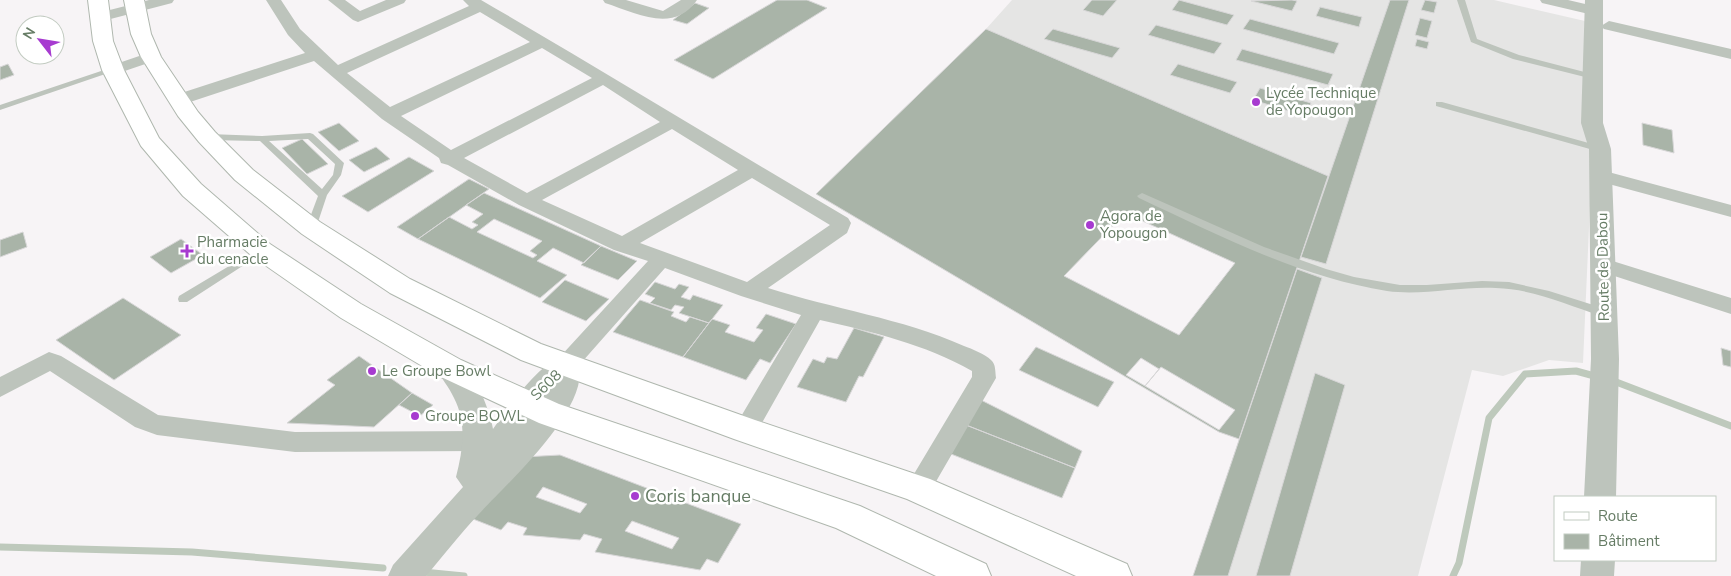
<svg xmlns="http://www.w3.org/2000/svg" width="1731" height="576" font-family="'Nunito Sans',sans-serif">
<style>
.built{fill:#e5e5e4}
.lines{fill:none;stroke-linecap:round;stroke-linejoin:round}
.stream{stroke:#bec9bc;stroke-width:7}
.building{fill:#a9b4a8;stroke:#d8d7d8;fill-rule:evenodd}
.primary-casing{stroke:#afb7ae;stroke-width:2}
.service{fill:#bdc4bc;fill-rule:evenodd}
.minor{fill:#bdc4bc;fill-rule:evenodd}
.tertiary{fill:#bdc4bc;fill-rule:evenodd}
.primary{fill:#fff;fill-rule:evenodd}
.poi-dot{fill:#a73bd0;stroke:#fff;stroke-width:2}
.labels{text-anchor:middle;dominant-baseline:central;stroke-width:5;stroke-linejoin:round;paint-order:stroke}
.poi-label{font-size:15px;fill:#667c65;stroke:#fff;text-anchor:start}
.street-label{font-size:15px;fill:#667c65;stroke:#fff}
.near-poi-label{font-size:18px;fill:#667c65;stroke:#fff;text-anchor:start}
</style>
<rect width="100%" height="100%" fill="#f7f4f6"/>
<path class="built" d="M1012,0h482l104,24 -15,339 -34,-3 -46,16 -31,-6 -54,206h-225l135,-400 -342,-147z"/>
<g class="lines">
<path class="stream" d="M1611,380l120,46
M0,547l192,5 191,16
M423,572l41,4
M1453,576l6,-13 30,-145 36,-44 51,-3 22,6"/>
</g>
<path class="building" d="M777,0h30l20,8 -114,71 -39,-19z
M1092,0h25l-14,16 -20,-6z
M1179,0l55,15 -7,10 -55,-15z
M1292,0l5,1 -5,10 -41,-10z
M1390,0h19l-83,264 -25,-7z
M1425,0l12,2 -3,11 -13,-3z
M695,3l14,5 -22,16 -14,-4z
M1320,7l42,10 -3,10 -43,-11z
M1420,18l12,3 -5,17 -12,-3z
M1250,19l89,24 -5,11 -91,-25z
M1156,25l66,18 -8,11 -66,-19z
M986,29l342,147 -89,263 -20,-7 -403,-238z
M1053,29l67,19 -8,10 -68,-19z
M1417,39l12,3 -2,7 -12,-3z
M1242,49l91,25 -5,11 -92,-25z
M8,64l6,11 -14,5v-13z
M1178,64l59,18 -7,11 -60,-18z
M1260,88l51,15 -6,13 -52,-16z
M339,123l20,18 -20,10 -21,-19z
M1642,123l30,7 2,23 -31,-8z
M302,139l26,25 -21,10 -25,-26z
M376,147l14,12 -26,13 -15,-12z
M409,157l25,14 -66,41 -26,-16z
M469,179l20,10 -71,50 -21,-12z
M484,193l117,53 -17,17 -31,-15 -16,13 30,14 -27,23 -122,-59 31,-22 23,12 6,-4 -6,-3 11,-8 -17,-9zM494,219l48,22 -12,10 7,4 -4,3 -56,-26z
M1125,213l110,50 -56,72 -115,-59z
M23,232l4,15 -27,10v-17z
M181,239l22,16 -32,18 -21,-16z
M601,246l36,15 -19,19 -37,-15z
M1297,269l25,9 -94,298h-35z
M565,280l44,19 -23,22 -44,-19z
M655,282l20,7 4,-5 10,3 -8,10 9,3 3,-5 30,10 -14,18 -30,-10 5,-6 -9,-2 -4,5 -21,-7 5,-5 -10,-4z
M123,298l58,37 -67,45 -58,-40z
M640,300l34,12 -3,4 15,6 4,-5 19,6 -26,34 -70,-25z
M766,314l30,10 -26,39 -10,-4 -14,21 -63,-23 29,-38 18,6 -5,7 29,10 9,-12 -7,-2z
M854,328l30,9 -21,40 -4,-1 -13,26 -49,-15 16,-28 11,4 3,-6 10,2z
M1036,347l78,35 -16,25 -79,-37z
M1721,348l10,3v16l-8,-2z
M359,356l53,37 -38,34 -87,-4 48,-38 -8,-5z
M1141,358l18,11 -14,17 -19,-11z
M1161,367l74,43 -16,20 -74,-44z
M1315,373l30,12 -55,191h-34z
M412,393l21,12 -13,11 -21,-11z
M981,400l101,51 -7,17 -109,-43z
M966,425l109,43 -13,30 -111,-44z
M560,455l181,69 -23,39 -11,-4 -7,11 -105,-18 7,-13 -18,-5 -4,6 -57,-5 4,-7 -19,-6 -7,8 -28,-11 50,-62zM543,487l44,17 -7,9 -44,-16zM632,521l47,17 -7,11 -47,-18z"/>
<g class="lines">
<g class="primary-casing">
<path id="primary" d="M88,0h20l5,41 11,29 35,68 42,46 69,60 91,60 100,56 98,44 301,102 126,58 5,12h-55l-100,-48 -297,-105 -100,-47 -98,-58 -89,-62 -69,-60 -42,-50 -39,-76 -9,-29z
M124,0h20l7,34 10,23 37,55 17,20 38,38 67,52 90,57 131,65 214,76 175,59 197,85 5,12h-56l-169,-77 -173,-60 -213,-79 -131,-67 -88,-59 -67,-54 -36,-38 -21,-26 -37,-59 -10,-23z"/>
</g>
<path class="service" d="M1457,0h8l12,39 42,16 77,20 1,2 -4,2 -80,-20 -42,-17z
M110,68h3l4,2 -117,40v-5z
M1436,102h6l161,45 1,2 -1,2h-6l-161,-45z
M310,133l3,1 31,29 -3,12 -14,20 -11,33 -5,3 -5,-3 12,-32 -58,-55 -51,-1 -4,-3 4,-3 53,2zM308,139l27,25 -2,11 -11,14 -53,-48z
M1142,193l122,54 62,22 28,8 46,8h27l55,-4 27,1 40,9 57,18 1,3 -5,4c-35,-11 -69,-27 -106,-28 -36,-2 -73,8 -109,3 -88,-14 -169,-56 -248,-93l-2,-2z
M261,247l3,1 2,2 -2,2 -77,50h-8l-1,-3 1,-3z"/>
<path class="minor" d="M149,0h25l-2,3 -73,19 -8,-5 3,-3z
M266,0h15l19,29 38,36 131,-59 -6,-6h18c123,71 244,146 367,218l3,5 -4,10 -79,55c65,21 133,30 196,58 8,3 21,8 27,14 5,4 4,12 5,18l-69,119 -9,3 -9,-3 -4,-8 67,-112v-6c-48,-27 -99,-39 -152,-51l-66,117 -9,3 -9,-3 -3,-7 68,-115 -60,-19 -76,-28 -91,103 -8,3 -8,-3 -3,-6 3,-6 90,-98 -34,-11 -95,-45 -71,-40 -7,-2 -2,-5 -57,-39 -68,-58 -130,43h-12l-3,-4 3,-4 133,-43 -17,-18zM480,12l50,30 -140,65 -43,-34zM542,48l50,30 -141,72 -50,-34zM603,85l57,37 -133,71 -63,-35zM672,129l66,41 -116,66 -80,-36zM752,178l78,47 -83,57 -107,-39z
M328,0h17l15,11 26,-11h20l-2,3 -46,19 -5,-2z
M603,0h23l37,11 18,-11h16c-23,34 -61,13 -92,3z
M1540,0h28l30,7 3,3 -8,5 -51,-12z
M1609,21l122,28v10l-127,-30 -3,-3z
M151,52l8,5 -2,3 -44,15 -6,-2 -2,-3 2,-3z
M1601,170l130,35v12l-137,-37 -2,-4 2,-4z
M1603,258l128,40v16l-135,-44 -3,-5 3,-5z
M49,352l12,4 97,59 137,17 184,-1 9,3 3,7 -3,7 -9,3 -184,1 -138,-17 -22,-8 -85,-56 -50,26v-20z"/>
<path class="tertiary" d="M1585,0h18v123l8,26 8,210 -3,138h-32l7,-138 -2,-210 -8,-26z
M566,354l10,3c24,44 -71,128 -98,158 -18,19 -35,41 -52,61h-38l5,-11 70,-78 -7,-10c7,-27 11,-54 -2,-79 -5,-11 -13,-20 -18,-30l4,-8c7,-2 12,-4 19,0 14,8 32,53 34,69 16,-23 46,-66 73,-75z
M1581,560h34l-1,16h-34z"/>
<use href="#primary" class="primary"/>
</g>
<g class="poi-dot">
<circle cx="1256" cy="102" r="5"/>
<circle cx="1090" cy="225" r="5"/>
<path d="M184.5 243.5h5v5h5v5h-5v5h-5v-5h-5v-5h5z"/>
<circle cx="372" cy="371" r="5"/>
<circle cx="415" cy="416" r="5"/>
<circle cx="635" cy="496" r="5"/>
</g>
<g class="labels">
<g class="poi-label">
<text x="1266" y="93">Lycée Technique<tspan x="1266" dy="17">de Yopougon</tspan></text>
<text x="1100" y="216">Agora de<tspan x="1100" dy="17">Yopougon</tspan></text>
<text x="197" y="242">Pharmacie<tspan x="197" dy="17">du cenacle</tspan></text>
<text x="382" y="371">Le Groupe Bowl</text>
<text x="425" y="416">Groupe BOWL</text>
</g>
<g class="street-label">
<text transform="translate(1603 267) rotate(-91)">Route de Dabou</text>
<text transform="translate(546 385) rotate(-44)">S608</text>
</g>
<g class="near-poi-label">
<text x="645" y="496">Coris banque</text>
</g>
</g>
<rect x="1554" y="496" width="162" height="65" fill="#ffffff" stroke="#c2cbc1"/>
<rect x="1564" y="512" width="25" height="8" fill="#ffffff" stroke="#c2cbc1"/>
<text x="1598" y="521" font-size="15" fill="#667c65">Route</text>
<rect x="1564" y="534" width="25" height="15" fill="#a9b4a8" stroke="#c2cbc1"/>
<text x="1598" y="546" font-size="15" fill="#667c65">Bâtiment</text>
<g transform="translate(40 40) rotate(301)"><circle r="24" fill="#ffffff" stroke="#c2cbc1"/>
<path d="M0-4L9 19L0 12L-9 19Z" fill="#a73bd0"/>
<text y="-8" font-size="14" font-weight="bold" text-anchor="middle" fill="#667c65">N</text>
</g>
</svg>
